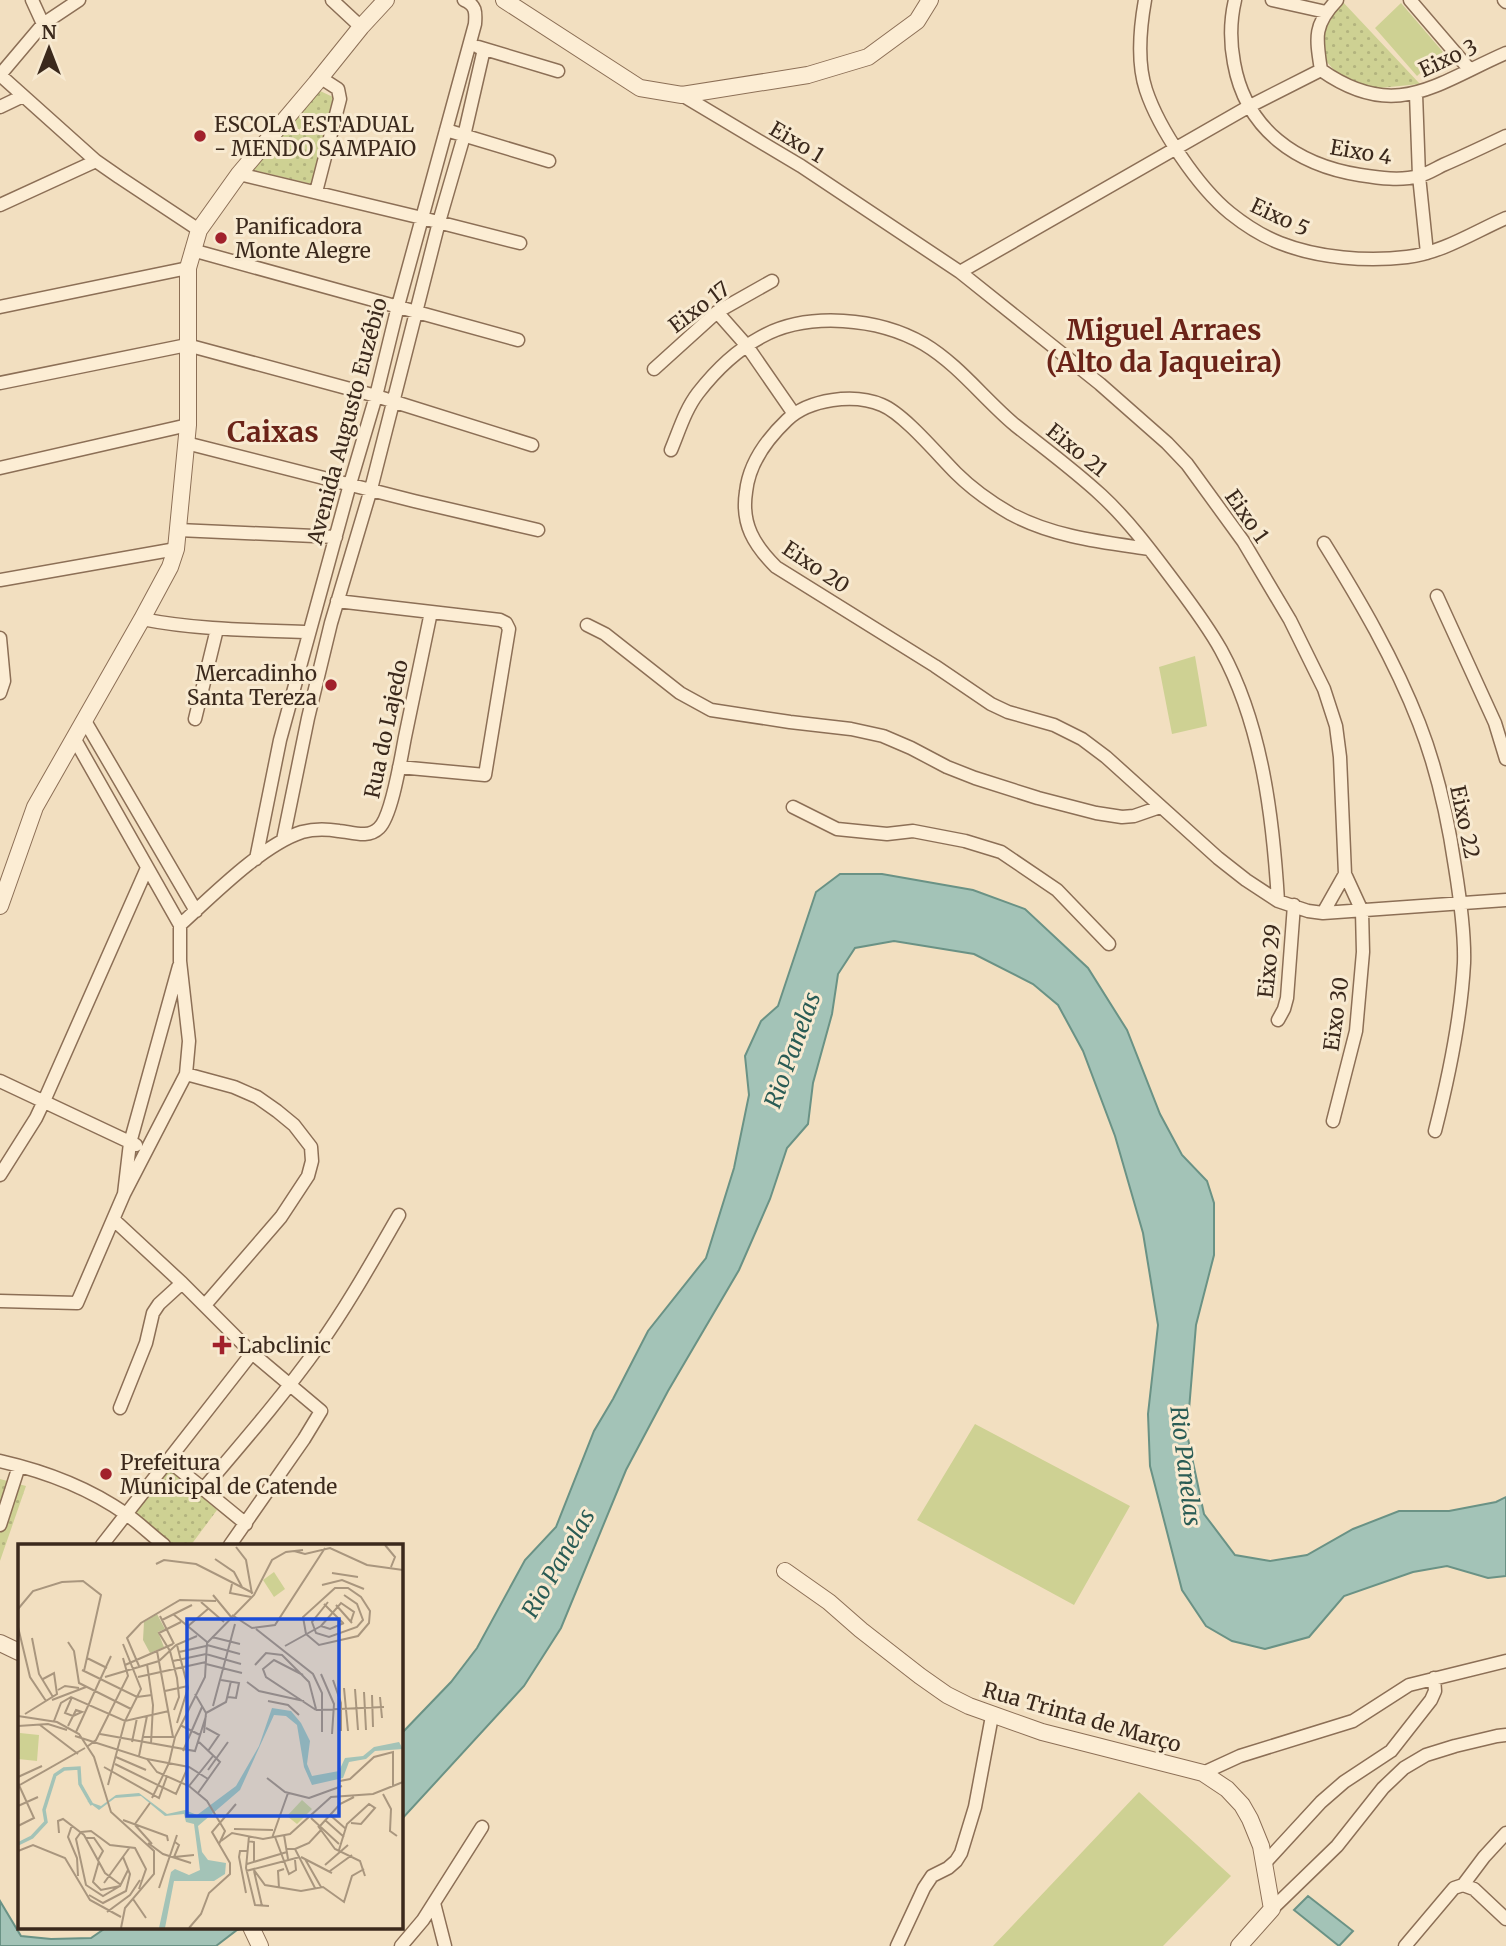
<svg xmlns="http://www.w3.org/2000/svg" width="1506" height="1946" font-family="Merriweather,serif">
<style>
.park{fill:url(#park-dots)}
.pitch{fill:#ced193}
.water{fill:#a3c3b7;stroke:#6a9285;stroke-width:2}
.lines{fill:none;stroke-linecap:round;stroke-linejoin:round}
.minor-casing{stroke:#8c6f56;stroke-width:15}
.tertiary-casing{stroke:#8c6f56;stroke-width:18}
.minor{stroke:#fcedd4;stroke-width:12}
.tertiary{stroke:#fcedd4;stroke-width:16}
.poi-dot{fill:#a1212c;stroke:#f8ead1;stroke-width:2.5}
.labels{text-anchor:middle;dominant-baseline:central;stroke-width:6;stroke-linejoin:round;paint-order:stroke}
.street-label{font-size:21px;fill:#3b291c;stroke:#f8ead1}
.poi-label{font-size:21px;fill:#3b291c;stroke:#f8ead1;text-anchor:start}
.water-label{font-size:23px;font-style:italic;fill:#2a5c55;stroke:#f8ead1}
.district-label{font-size:28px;font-weight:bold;fill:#6b2318;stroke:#f8ead1}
.inset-river{fill:none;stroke:#a3c3b7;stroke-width:3.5}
.inset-road{fill:none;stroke:#a9967e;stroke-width:2}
.view{fill:#1d4ed8;fill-opacity:0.15;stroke:#1d4ed8;stroke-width:3.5}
.inset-edge{fill:none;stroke:#3b291c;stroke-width:3.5}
</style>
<defs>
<pattern id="park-dots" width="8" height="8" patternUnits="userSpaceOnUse" patternTransform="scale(1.75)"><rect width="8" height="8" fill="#ced193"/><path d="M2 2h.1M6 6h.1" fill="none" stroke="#b2b37e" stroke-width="1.8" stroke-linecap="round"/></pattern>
</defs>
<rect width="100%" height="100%" fill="#f2dfc0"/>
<path class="park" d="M1341,0l79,84 -51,5 -27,-10 -16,-18 -2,-33z
M318,90l15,7 -21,87 -59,-14z
M168,1467l49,43 -26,35h-21l-38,-31z
M0,1479l26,7 -26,75z"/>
<path class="pitch" d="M1401,3l42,49 -26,24 -42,-48z
M1195,656l12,70 -35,8 -13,-67z
M975,1424l155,82 -56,99 -157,-85z
M1139,1792l92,84 -68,70h-170z"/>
<path class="water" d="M840,874h42l91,16 52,19 63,59 39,62 33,84 22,41 25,26 7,22v52l-18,70 -9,109 17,80 31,41 35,6 37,-6 46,-26 46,-18h50l47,-9 10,-5v79l-18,2 -41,-12 -34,6 -69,24 -35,41 -44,12 -33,-8 -26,-15 -24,-36 -32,-124 -2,-52 10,-89 -15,-92 -28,-97 -32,-85 -25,-46 -25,-21 -59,-30 -80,-13 -39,7 -17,26 -6,40 -19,69 -5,41 -21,24 -17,51 -31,71 -71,121 -42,79 -65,158 -37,58 -123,134v-86l50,-52 26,-34 48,-88 31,-33 38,-96 19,-32 35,-68 58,-73 28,-90 15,-73 -4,-39 16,-35 17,-15 38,-114z
M1308,1896l45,35 -14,15 -45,-36z
M0,1901l21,35 30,3 40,-1 16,-11h141l-11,3 -21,16h-216z"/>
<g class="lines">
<g class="minor-casing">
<path id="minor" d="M32,0l11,24
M332,0l29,27
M1145,0c-5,28 -8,63 1,90 13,39 52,97 84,123 15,12 32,23 50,30 38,15 87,19 127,14 35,-4 67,-25 99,-39
M1235,0c-5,21 -5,42 -1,63 12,67 63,102 126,112 19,3 41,6 59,1 8,-2 16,-7 24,-11 21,-9 42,-19 63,-29
M1272,0l54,12
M1337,0c-24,25 -21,38 -16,70 74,52 114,14 185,-17
M1410,0l60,70
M1504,0l2,2
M478,47l80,24
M0,75l96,86 23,16 80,53
M0,75l43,-51 36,-24
M1416,94l3,82 8,77
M682,95l119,71 159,106 140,112 67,59 20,21 56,77 47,79 34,69 12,37 4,31 5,117 17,37 1,41 -7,79 -23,90
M0,107l23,-11
M446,130l103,31
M239,174l183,44 98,25
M316,192l24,-93 -2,-10 -17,-11
M0,205l96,-44
M192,250l326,90
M960,272l288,-165 73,-37
M0,307l188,-39
M717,312l30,34 47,68
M654,369l63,-57 55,-31
M0,383l187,-38 189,51 156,49
M186,443l228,58 124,29
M671,450c8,-19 14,-40 27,-57 17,-22 39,-43 63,-56 47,-26 118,-19 163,7 35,21 60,55 91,81 29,23 59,45 86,70 26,24 48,53 69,81 18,24 36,47 51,74 41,75 52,167 57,251
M0,468l188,-43
M178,530l158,7
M1324,543c36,58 70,116 95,180 18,46 29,96 36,144 5,31 10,65 9,96 -3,57 -15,113 -29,168
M1149,549c-47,-7 -95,-12 -138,-35 -19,-11 -39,-25 -55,-41 -18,-18 -52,-59 -74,-68 -28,-12 -73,-6 -95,15 -21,20 -38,43 -41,72 -5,32 8,53 30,75l159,99 56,38 17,8 46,13 28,14 24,18 112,101 28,22 32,21 30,10 15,2 183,-13
M0,580l176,-31
M1437,596l58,127 11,36
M337,601l163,19 6,3 3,6 -24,146 -86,-8
M142,619c55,11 111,11 167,13
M587,625l18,9 75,59 31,17 79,12 61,7 32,7 28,12 36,19 28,11 63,20 58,15 26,4 12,-1 26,-9
M0,638l4,43 -4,12
M195,719l22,-90
M85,721l111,190
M74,738l106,187v36l9,80 -3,33 -62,120
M793,807l44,22 50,5 26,-3 52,10 36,11 56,38 52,54
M283,840l25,-122 23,-95 40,-134 68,-267 25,-86 20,-87
M256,859l24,-119 70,-256 26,-88 22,-90 77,-282c1,-12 1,-19 -11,-24
M1323,913l22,-39
M180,925c32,-29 82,-80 122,-93 11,-3 25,-3 37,-1 13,1 29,8 40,-3 13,-12 22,-71 26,-91 9,-42 17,-83 26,-125
M1278,1020l6,-11 3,-11 7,-93
M186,1074l48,13 23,10 20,14 17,14 17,22 1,14 -4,15 -27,41 -76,88
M0,1081l136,64
M0,1175l36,-57 8,-17 103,-233
M114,1220l68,63 70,70 69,58 -17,28 -74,106
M0,1301l77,2 47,-109 6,-51 49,-177
M120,1408l26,-65 7,-30 6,-9 23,-21
M168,1460l78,64
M0,1461c44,10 89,27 126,53 13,9 25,21 38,31
M204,1488c39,-46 79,-92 114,-141 30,-42 55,-87 81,-132
M0,1525l19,-59
M102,1545l150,-192
M1203,1773l37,-17 113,-35 56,-36 97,-24
M1264,1864l57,-62 23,-20 47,-31 40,-51 4,-9 -1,-13
M1463,1885l11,4 32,30
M434,1903l11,43
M1272,1909l65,-63 46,-58 21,-20 22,-13 29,-9 42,-10 9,-1
M401,1946l22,-26 59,-93
M897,1946l27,-58 8,-12 16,-8 8,-7 5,-8 14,-46 17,-91
M1405,1946l49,-58 9,-3 21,-28 22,-24"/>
</g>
<g class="tertiary-casing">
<path id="tertiary" d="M504,0l136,88 42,7 126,-20 60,-18 49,-36 13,-21
M0,906l35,-99 107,-188 28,-52 6,-18 12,-124v-157l11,-38 40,-56 77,-91 45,-56 25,-27
M785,1571l44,31 32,28 59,46 27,19 22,11 73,26 161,41 24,16 15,16 8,14 11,27 11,63 -33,37
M0,1643l19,9
M251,1927l9,19"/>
</g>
<use href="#minor" class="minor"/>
<use href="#tertiary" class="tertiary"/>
</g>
<g class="poi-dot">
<circle cx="200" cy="136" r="7"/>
<circle cx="221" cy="238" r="7"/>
<circle cx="331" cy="685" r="7"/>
<path d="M218.5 1334.5h7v7h7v7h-7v7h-7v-7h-7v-7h7z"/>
<circle cx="106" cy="1474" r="7"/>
</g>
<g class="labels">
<g class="street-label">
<text transform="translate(1448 58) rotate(-25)">Eixo 3</text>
<text transform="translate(797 142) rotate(31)">Eixo 1</text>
<text transform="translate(1361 152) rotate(10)">Eixo 4</text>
<text transform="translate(1280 217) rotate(25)">Eixo 5</text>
<text transform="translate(699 307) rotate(-37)">Eixo 17</text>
<text transform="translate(347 421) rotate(-75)">Avenida Augusto Euzébio</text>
<text transform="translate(1077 450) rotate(39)">Eixo 21</text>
<text transform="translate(1247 516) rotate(55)">Eixo 1</text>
<text transform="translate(816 567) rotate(34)">Eixo 20</text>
<text transform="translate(386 729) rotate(-78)">Rua do Lajedo</text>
<text transform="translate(1465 822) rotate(78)">Eixo 22</text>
<text transform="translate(1269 961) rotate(-84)">Eixo 29</text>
<text transform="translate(1336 1014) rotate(-82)">Eixo 30</text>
<text transform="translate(1082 1717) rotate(16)">Rua Trinta de Março</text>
</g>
<g class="poi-label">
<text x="214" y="124">ESCOLA ESTADUAL<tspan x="214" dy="24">- MENDO SAMPAIO</tspan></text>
<text x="235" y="226">Panificadora<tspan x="235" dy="24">Monte Alegre</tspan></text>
<text x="317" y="673" text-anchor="end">Mercadinho<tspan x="317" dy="24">Santa Tereza</tspan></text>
<text x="238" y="1345">Labclinic</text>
<text x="120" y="1462">Prefeitura<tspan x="120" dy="24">Municipal de Catende</tspan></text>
</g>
<g class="water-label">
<text transform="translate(792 1050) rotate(-70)">Rio Panelas</text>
<text transform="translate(1186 1466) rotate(83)">Rio Panelas</text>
<text transform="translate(558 1563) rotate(-60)">Rio Panelas</text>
</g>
<g class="district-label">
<text x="1164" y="330">Miguel Arraes<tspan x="1164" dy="32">(Alto da Jaqueira)</tspan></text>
<text x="273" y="432">Caixas</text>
</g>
</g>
<g transform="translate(18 1544)">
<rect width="385" height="385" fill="#f2dfc0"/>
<path d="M139,70l8,15 -7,3 6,15 -14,6 -7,-13 1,-18z" fill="#c2c593"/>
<path d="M256,28l11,17 -11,8 -11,-17zM2,189l19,2 -2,26 -19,-2zM284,256l10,9 -15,15 -10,-8z" fill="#ced193"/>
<path d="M254,164l19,3 10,12 9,18 -3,23 5,12 27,-5 6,-13 18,-2 11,-9 25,-5 4,7 -28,2 -9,8 -17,3 -6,16 -31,7 -8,-18 -7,-42 -11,-9 -12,-1 -34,75 -42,36 4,26 6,8 18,3 -1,11 -11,7h-40l-9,47h-6l12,-56 4,-3 14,6 11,-5 -6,-46 -8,-2 -2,-8 -19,2 -24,-20 -26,2 -16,12 -12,-9 14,5 15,-11 23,-2 28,21 18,-4 12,5 39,-29 23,-40z" fill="#a3c3b7"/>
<path class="inset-river" d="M0,300l14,-7 14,-15 -2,-12 11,-35 9,-6 15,-1 1,16 12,21"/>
<path class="inset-road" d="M367,1l10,12 -4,10M218,3l10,13 6,34M276,7l11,3 25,-6 37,17 36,5M197,15l19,13 8,15M138,20l8,-4 32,4 57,29M314,29l26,4M214,40l-2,9 21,4M304,41l20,-5 22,9M317,44h13l13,9 9,14 -1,12 -11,13 -39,9 -13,-11 -3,-17zM195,51l19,23M183,58l23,20M310,58l-16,20 4,11 13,4 28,-10 6,-7 -6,-16 -13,-9M306,60l19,19M318,61l16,18M0,65l15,-18 29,-9 21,-1 18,14 -17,76M155,70l34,28M214,71l20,13 23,-3 50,-77M142,72l14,28M144,76l30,-15M303,82l20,-23 13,9 -3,9M303,82l9,3 14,-6M0,83l12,50 16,24M169,83l22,-19M238,85l57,45 9,19v39M194,93l28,7M14,94l7,36 14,23M50,98l6,9 5,32 52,26M189,101l33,9M267,102l36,-20M139,107l16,86M161,108l27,-6M69,114l20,10M155,117l33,-7 35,10M129,120l6,41 -2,39M188,120l36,9M107,121l48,-21M237,121l11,-12 16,2 27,27 7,27M121,122l-12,-28 14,-15 39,-23 36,1M64,126l55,27 15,-2M303,130l13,30 -2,30M285,131l-29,-15 -11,9 3,8 50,33M87,133l54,-16 17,-16 21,-9M120,133l68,-15M203,136l18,3 -3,15 -8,-1M315,136l8,23v28M229,138l12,9 45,10M326,144l4,43M337,145l3,41M40,146l7,-4 14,2M147,147l23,-5M346,148l2,38M177,150l11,19 -2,20M354,151l1,32M54,153l-7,16 8,3M362,153l2,21M34,156l34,-13M250,157l20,4 11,10M195,162l22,-82M156,166l5,-13 -2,-19 -7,-27 -11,-18 22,-11M298,166l68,-3M188,169l20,-11 5,-21M7,170l32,-20 -3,-21 -11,6M0,172l39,6 22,12 15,23 17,55 43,39v23l-29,34 -4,20M36,177l7,-18 10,-6 54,24 44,-10M159,179l11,-35 -11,-43M22,181l38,29M162,181l20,10M0,182l30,-2 19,6M50,182l8,-16 6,2 -9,4M188,184l13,7 -11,16M58,188l35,-76M82,190l95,17 11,-35M57,192l72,23 10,13 32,14 18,15 18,30 -6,13M125,193h31M114,198l5,-24M70,202l8,-6 32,-64 -5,-18M165,207l19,-44M121,212l8,-40M98,213l30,13M129,215l42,8 19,12M97,220l61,30 12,-27M86,223l55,31 8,-22M190,226l20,-28M0,233l24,-11M249,234l18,14 24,6M322,237l10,-2 24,-22 19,-5v34M0,239l16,35 -16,8M90,241l17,-64 16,-32 -18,-45M0,242l67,-38M171,242l24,-30M180,249l22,-31 -21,-20M365,250l8,15 -1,22 7,5M134,254l17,-35 6,-26 30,-60 2,-34 47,-48 18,-35 14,-8 17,-2M291,254l33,-12M0,262l20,-9M312,271l16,14M293,274l28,26M105,276l44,16 1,5M307,276l19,17M117,280l15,-21M54,281l-4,12 9,21 1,18M117,281l17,19M300,282l17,23 25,12 5,15M302,282l20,-22 14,-7M216,285l39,1M63,288l10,-1 19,14 25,3 11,21 -7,20M63,288l-5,7 10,46 17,11 17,-10M41,289l-1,-12 5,-2 21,16 21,38 16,12M266,291l4,24M231,292l-3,32 9,37 14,1M257,293l14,37 7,-4 -1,-10M68,294h8l9,13 -5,9M254,294l16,-45M203,297l11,-8 31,6 27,-5 41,-37 42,-3 30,-12M230,297l6,1v19M157,298l4,3 -5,12 20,-2M130,299l15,11 28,9M268,305h9l20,39M277,305l14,-6 12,-13M321,306l8,-26 22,-20 6,4 -14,16 -10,-1M0,307l15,-6 32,13 25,42 31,17M283,313l31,16M287,315l16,28M81,317l-6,21 8,8 19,-4 8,-16M229,320l40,-12M307,321l23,-20M236,326l11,15 36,6 22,-4 21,15 8,-26 12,-7M228,327l54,-14M236,327l8,35M312,327l22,-16M86,339l26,-36M141,344l18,-53M261,344l-1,-17 6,-2M228,349l-7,-36 1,-6h7M71,351l14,8 23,-12 4,-17 -7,-17M115,355l13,19M89,368l23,-17 10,-15M171,384l12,-14 8,-21 21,-19v-11l-18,-31 24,-28"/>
<path class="view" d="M169,75h152v197h-152z"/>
<rect width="385" height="385" class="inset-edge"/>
</g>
<g transform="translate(49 49)" stroke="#f8ead1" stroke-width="5" paint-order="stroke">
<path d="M0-5L12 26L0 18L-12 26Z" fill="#3b291c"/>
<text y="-10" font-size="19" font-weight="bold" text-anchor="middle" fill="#3b291c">N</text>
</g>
</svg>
